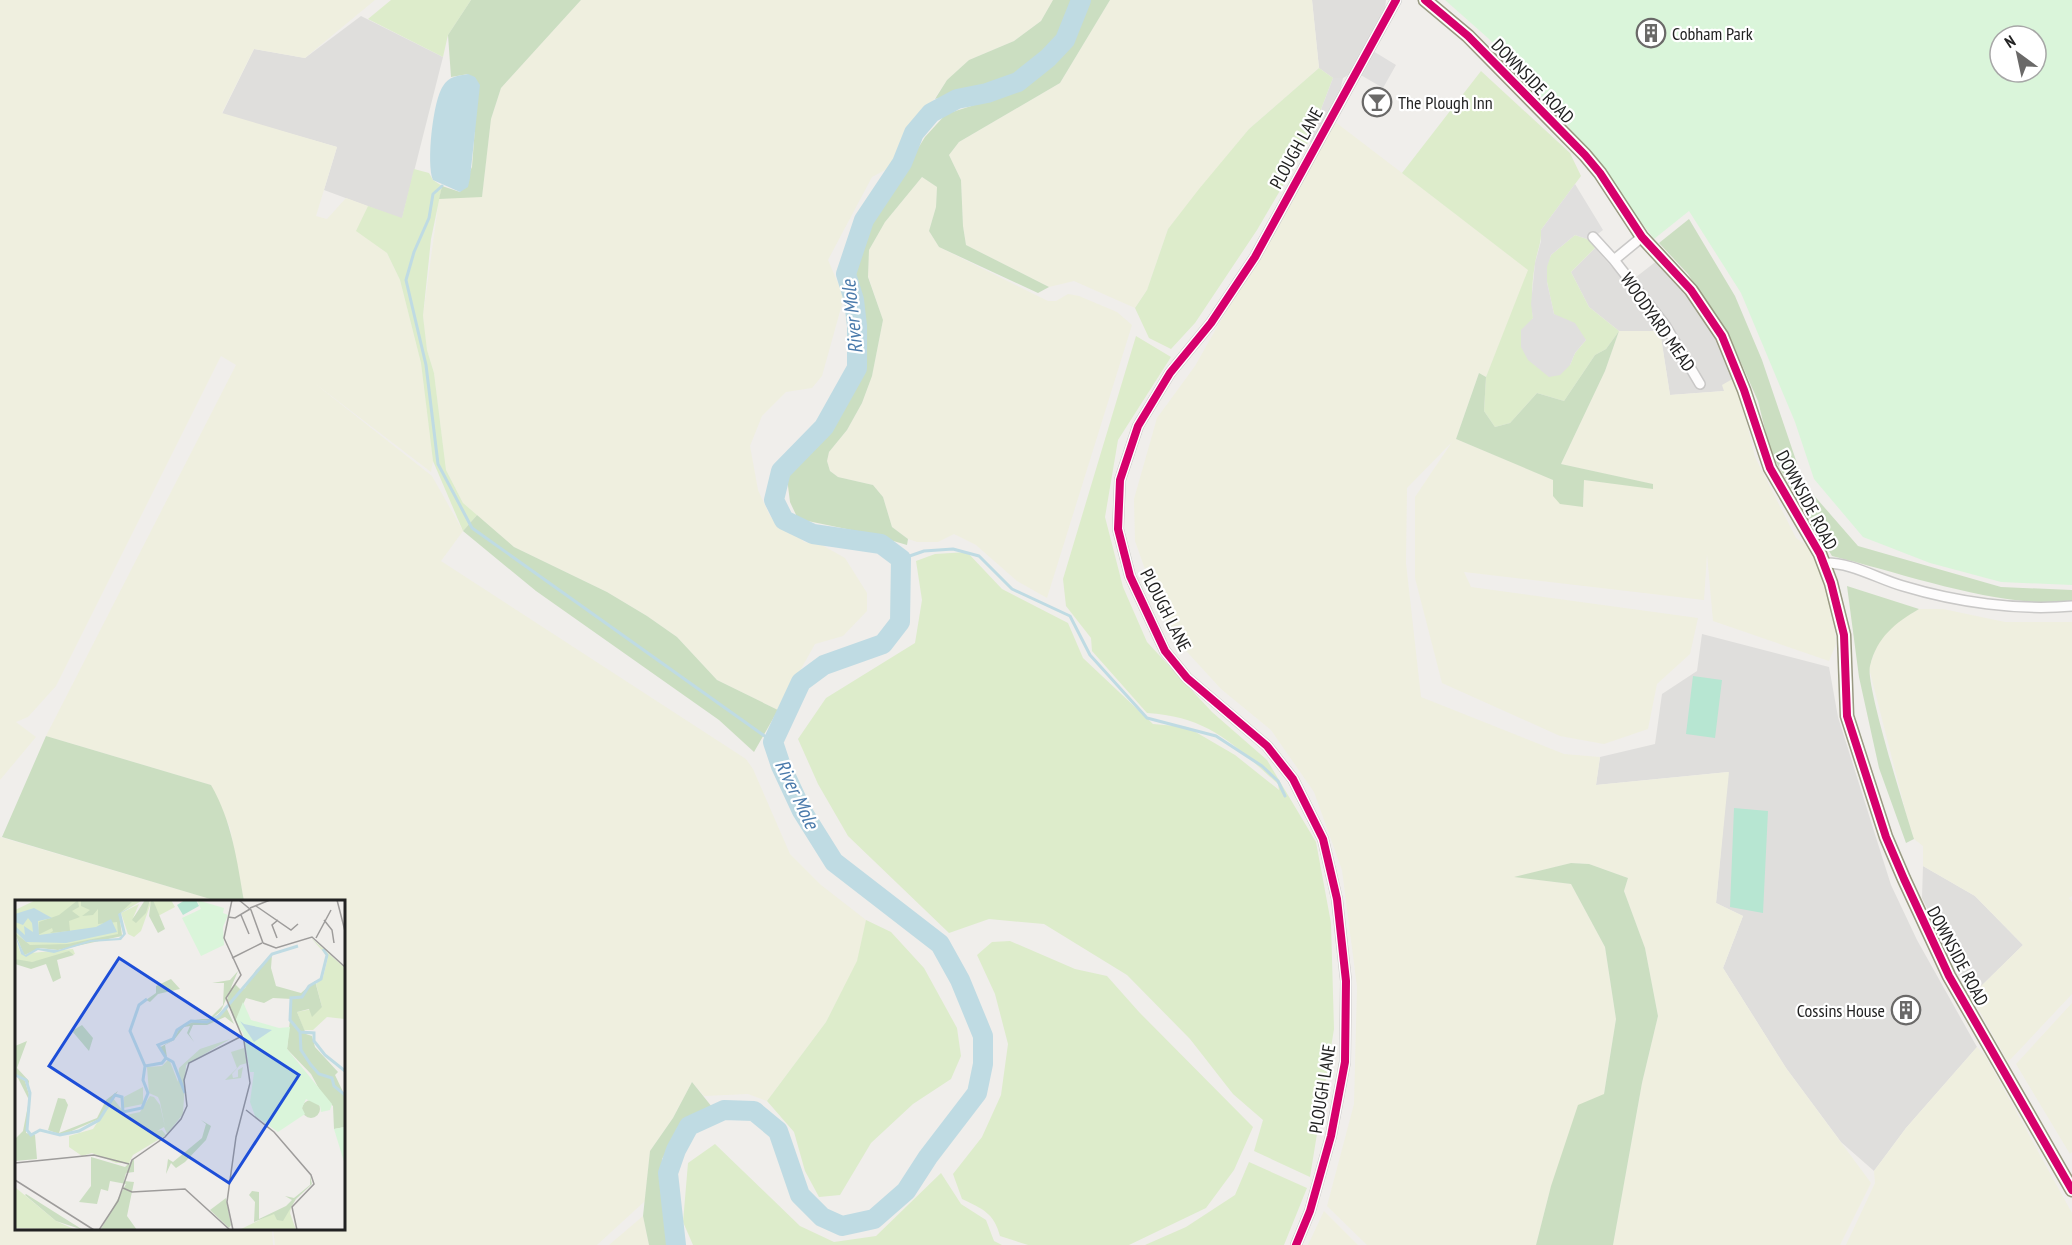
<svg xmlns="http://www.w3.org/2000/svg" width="2072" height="1245" font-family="'PT Sans Narrow',sans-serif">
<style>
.residential{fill:#dfdedc}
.farmland{fill:#efefdf}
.grass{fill:#ddeccb}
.forest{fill:#cbdec1}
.park{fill:#daf5da;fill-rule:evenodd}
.pitch{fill:#b7e6d2}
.parking{fill:#e0dfde}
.water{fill:#bfdbe3}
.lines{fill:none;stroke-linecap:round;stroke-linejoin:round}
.stream{stroke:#bfdbe3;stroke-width:3}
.river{stroke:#bfdbe3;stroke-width:20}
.street-casing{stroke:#c9c8c7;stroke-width:12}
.secondary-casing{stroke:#999a82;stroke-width:15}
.street{stroke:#fdfcfc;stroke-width:9}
.secondary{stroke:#f4f4ed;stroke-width:12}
.cycleway-casing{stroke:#fff;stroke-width:11}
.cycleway{stroke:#d6006c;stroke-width:8}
.labels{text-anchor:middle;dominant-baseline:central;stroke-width:4.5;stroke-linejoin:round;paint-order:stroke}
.poi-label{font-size:18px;fill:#222;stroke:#fff;text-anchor:start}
.street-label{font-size:18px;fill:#222;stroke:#fff}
.water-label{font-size:20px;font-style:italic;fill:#4a7aab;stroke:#fff}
.inset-river{fill:none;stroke:#bfdbe3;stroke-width:3}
.inset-road{fill:none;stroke:#9e9c9b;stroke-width:1.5}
.view{fill:#1d4ed8;fill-opacity:0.15;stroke:#1d4ed8;stroke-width:3}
.inset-edge{fill:none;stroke:#222;stroke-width:3}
</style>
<rect width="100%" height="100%" fill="#f0eeeb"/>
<path class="residential" d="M1312,0h74l-1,9 -33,64 -9,5h-10l-14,-10z
M361,16l82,41 -41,162 -78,-29 13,-43 -115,-33 32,-65 51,9z
M1595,248l32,36 31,-24 15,14 47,64 16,39 -12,14 -54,4 -10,-64h-41l-30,-24 -18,-35z
M1702,634l127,33 9,50 53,168 26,55 60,107 -71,81 -32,43 -33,-29 -55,-74 -63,-100 20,-52 -27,-13 12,-131 -132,13 4,-28 55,-13 7,-50 35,-23z
M1923,866l52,30 48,49 -52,51 -49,-98z"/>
<path class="farmland" d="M0,0h375l-70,58 -51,-9 -32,64 115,34 -21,69 11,3 19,-21 22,8 -11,25 30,22 13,27 21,83 12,98 -2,11 -118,-90 119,94 31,55 -22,30 305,198 7,10 37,85 31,31 45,35 -8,41 -32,61 -59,79 -19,-7 -44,2 -12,-14 -19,36 -23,33 -5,50 -48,44h-322l-2,-16 71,-1v-326l-100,-1 -14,-73 -19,-43 -165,-49 190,-371 -15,-9 -165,330 -28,31 -12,5 20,15 -36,43z
M581,0h472l-12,21 -27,20 -45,19 -22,20 -60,89 -15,8 -44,83 16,37 -22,79 -10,12 -26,4 -24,24 -12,30 8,44 12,26 13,13 11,2 10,11 18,3 23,13 22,35v18l-24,25 -28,8 -37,66 -61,-30 -40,-43 -30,-21 -40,-24 -93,-45 -51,-44 -17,-33 -12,-97 -7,-23 -4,-34 16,-117 43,-3 9,-77 10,-31z
M1110,0h202l7,68 -70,61 -81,100 -21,61 -12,18 -61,-27 -25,6 -83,-42 -3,-19 -2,-46 -12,-25 10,-13 101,-59z
M1334,121l195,149 -43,107 -7,-4 -23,66 98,41 -1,16 30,11 1,-27 69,8 -1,-4 -91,-20 44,-93 14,-40h41l10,64 54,-4 -2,-6 14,-8 19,80 41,81 17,12 19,52 4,42 -7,17 -116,-40 -6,-67 -3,46 -240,-28 7,15 227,31 -8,36 -33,30 -9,45 -44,15 -44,-8 -118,-53 -27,-105v-81l37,-55 -45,46 -1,75 15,134 143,57 36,3 -4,28 133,-13 -13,131 27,13 -20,52 63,100 85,115 -31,62h-227l29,-162 16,-67 -13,-68 -21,-57 4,-13 -39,-14 -18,-1 -55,14 55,7 34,63 11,72 -12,75 -53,92 -15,59h-169l-40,-39 27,-102 3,-117 -15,-117 -28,-78 -43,-62 -50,-41 -43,-47 -20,-36 -23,-65 -1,-42 23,-81 38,-52z
M922,177l15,10 -1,20 -7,24 10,16 109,54h8l12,-7 11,2 38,16 15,13 -85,273 -30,-17 -41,-36 -22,-11 -16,8h-21l-9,-3 -16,-12 -9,-30 -10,-12 -35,-8 -8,-6 -3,-10 2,-9 18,-22 15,-27 10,-27 11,-56 -15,-44 1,-26 16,-28z
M1919,609h24l62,13h67v274l-3,2 3,4v92l-64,68 -37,-66 52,-51 -48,-49 -52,-30v-20l-9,-7 -7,-22 -38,-149 9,-26 15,-18z
M0,837l217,64 -201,1v326l256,1 1,16h-273z
M2072,1003v149l-2,2 -54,-90z
M1977,1047l9,10 86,156v32h-226l29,-62 -1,-12 32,-43z
M1324,1211l34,34h-50z
M643,1216l6,29h-40z"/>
<path class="grass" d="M391,0h80l-23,35 -5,22 -75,-38z
M1319,68l14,10 -24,63 -52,89 -62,93 -24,26 -22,-11 -14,-30 12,-18 21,-61 31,-40 50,-60z
M1481,71l89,82 11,23 -40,54c1,12 -4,21 -6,34 -3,17 -4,36 -2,54l-5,8 42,39 5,-12 11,-13 -32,-26 -7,-32v-17l4,-10 24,-20 15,5 5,8 -24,24 18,35 30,24 -13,18 -11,6 -31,46 -27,-8 -27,30 -15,4 -11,-16 2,-34 42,-107 -126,-97z
M414,169l15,4 4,7 9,6 -11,53 -8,77 4,34 7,23 12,97 17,33 14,12 -14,16 -30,-70 -12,-98 -21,-83 -13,-27 -31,-22 12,-25 34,12z
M1136,336l35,21 -53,83 -13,77 18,70 24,55 65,70 55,48 49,82 15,81 3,106 -24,148 -56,-26 9,-31 -30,-26 -43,-55 -63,-64 -83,-51 -55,-5 -40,14 -101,-97 -30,-52 -20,-45 28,-41 89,-55 7,-43 -6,-39 19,-7 32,-2 35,37 66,34 15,35 70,66 34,3 48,28 44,35 -1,-6c-44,-39 -68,-67 -131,-71l-55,-62 -1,-13 -25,-32 -3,-27z
M866,920l25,12 33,36 33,60 4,28 -10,23 -38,25 -42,39 -31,52 -21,2 -14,-26 -11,-39 -27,-31 59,-79 31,-61z
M1010,941l65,28 32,7 32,36 114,115 -19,43 -28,38 -77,37h-101l-28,-9c-6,-23 -17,-27 -38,-37l-9,-25 29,-37 19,-42 7,-51 -13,-50 -18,-39 15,-13z
M715,1144l85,82 34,16 42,-6 65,-63 20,31 25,16 8,21 8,4h-309l-10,-23 5,-59z
M1249,1162l58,26 -23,57h-139l41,-18 49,-32z"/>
<path class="forest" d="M471,0h110l-80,88 -10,31 -9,78 -43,2 3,-13 18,6 12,-25 3,-40 -7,-53 -17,3 -3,-42z
M1053,0h19l-14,39 -23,25 -22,15 -78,20 12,-19 22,-20 45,-19 27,-20z
M1088,0h22l-50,83 -101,59 -10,13 12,25 2,46 3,19 83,42 -11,6 -99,-46 -10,-16 7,-24 1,-20 -15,-10 -37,45 -16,28 -1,27 15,43 -11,56 -10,27 -15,27 -18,22 -2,9 3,10 8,6 35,8 10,12 9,30 16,12 -1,6 -41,-12 -68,-14 -8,-17 -3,-24 74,-99 3,-49 -12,-53 8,-29 19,-37 46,-74 21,-23 60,-19 35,-23 29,-27z
M1689,219l46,77 27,64 42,124 54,62 143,41 71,3v12c-74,6 -167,-28 -240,-46l-61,-102 -13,-53 -27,-61 -43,-66 -29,-31z
M1619,331l-14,40 -44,93 92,20v5l-69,-9 -1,27 -23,-3 -7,-8v-16l-97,-41 23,-66 7,4 -2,34 11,16 15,-4 27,-30 27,8 31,-46 11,-6z
M477,515l37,32 93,45 40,24 30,21 40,43 61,30 -24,42 -35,-32 -183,-129 -73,-60z
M1847,586l72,23c-24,14 -42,28 -49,57 -5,18 36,147 44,173l-8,4 -27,-75 -20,-91z
M46,736l165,49c21,36 26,76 33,116h-27l-215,-64z
M1571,863l18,1 39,14 -4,13 21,57 13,68 -16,67 -29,162h-77l15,-59 27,-81 26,-11 12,-75 -11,-72 -34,-63 -57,-7z
M692,1082l20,25 -26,12 -24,40v44l6,42h-19l-6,-29 7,-65 23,-33z"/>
<path class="park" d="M1445,0h627v585l-71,-3 -71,-19 -67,-26 -49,-58 -19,-57 -54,-129 -52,-82 -35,28 -87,-114 -78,-86zM2000,36h36v36h-36z"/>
<path class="pitch" d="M1693,676l29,4 -7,58 -29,-4z
M1734,808l34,3 -5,102 -33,-6z"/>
<path class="parking" d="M1373,51l23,14 -13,23 -24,-14z
M1333,78h10l-3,13 -28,53 -3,-3z
M1575,184l28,46 -13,10 -15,-5 -24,20 -4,12v15l7,32 21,9 11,17 -11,13 -5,12 -10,10 -11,2 -21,-17 -7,-13v-17l12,-12 -2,-14 4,-41 6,-22v-11z"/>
<path class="water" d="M468,74l7,3 5,8 -10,93 -2,9 -8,5 -27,-12c-7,-16 0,-80 10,-94 6,-10 15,-10 25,-12z"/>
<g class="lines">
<path class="stream" d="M442,186l-9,8 -4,24 -15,34 -8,28 20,85 12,99 34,64 301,214
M901,559l23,-8 29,-2 26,7 33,33 58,27 20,39 57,63 69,18 46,30 16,15 7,15"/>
<path class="river" d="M676,1245l-8,-72 8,-23 13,-24 35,-16 30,1 24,20 22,64 22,22 20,9 32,-7 32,-28 22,-34 49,-64 6,-29v-28l-23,-56 -20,-36 -106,-82 -32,-51 -21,-45 -8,-24 28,-60 23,-17 59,-21 17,-22 1,-63 -20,-15 -68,-10 -29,-14 -10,-20 7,-29 43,-44 33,-59v-42l-3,-26 -8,-26 18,-54 38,-57 12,-30 17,-20 26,-14 30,-6 31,-11 30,-24 17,-18 16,-40"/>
<g class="street-casing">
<path id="street" d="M1593,237l21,23 28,-23
M1614,260l51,65 35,59
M1824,563c27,-1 54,16 79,23 53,16 115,25 169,20
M1296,1245l14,-34 21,-75 14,-74 1,-81 -9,-82 -14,-60 -30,-60 -26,-33 -80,-68 -22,-27 -35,-75 -12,-47 2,-49 18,-54 32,-53 41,-50 44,-66 141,-257"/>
</g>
<g class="secondary-casing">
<path id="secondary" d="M1425,0l43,36 117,119 15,18 42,64 49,53 31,46 22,54 26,78 50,86 11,29 13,52 3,81 39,121 18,42 45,97 123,214"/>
</g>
<use href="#street" class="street"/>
<use href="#secondary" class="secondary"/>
<g class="cycleway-casing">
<path id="cycleway" d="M1425,0l43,36 117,119 15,18 42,64 49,53 31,46 22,54 26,78 50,86 11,29 13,52 3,81 39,121 18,42 45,97 123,214
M1296,1245l14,-34 21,-75 14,-74 1,-81 -9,-82 -14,-60 -30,-60 -26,-33 -80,-68 -22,-27 -35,-75 -12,-47 2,-49 18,-54 32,-53 41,-50 44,-66 141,-257"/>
</g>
<use href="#cycleway" class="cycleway"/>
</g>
<defs>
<g id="building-ring" transform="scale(1.5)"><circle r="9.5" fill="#fff" stroke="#6a6968" stroke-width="1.5"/><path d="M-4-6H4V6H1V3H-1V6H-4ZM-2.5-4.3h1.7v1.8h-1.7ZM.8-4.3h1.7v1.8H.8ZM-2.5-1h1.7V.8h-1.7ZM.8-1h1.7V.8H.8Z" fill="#6a6968"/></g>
<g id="bar-ring" transform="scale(1.5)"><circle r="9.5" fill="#fff" stroke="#6a6968" stroke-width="1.5"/><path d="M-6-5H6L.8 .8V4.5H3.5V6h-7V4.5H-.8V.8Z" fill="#6a6968"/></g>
</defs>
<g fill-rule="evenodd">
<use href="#building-ring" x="1651" y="33"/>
<use href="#bar-ring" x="1377" y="102"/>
<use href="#building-ring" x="1906" y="1010"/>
</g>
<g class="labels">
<g class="poi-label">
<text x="1672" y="33">Cobham Park</text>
<text x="1398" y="102">The Plough Inn</text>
<text x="1885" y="1010" text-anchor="end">Cossins House</text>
</g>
<g class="street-label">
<text transform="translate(1533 81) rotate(46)">DOWNSIDE ROAD</text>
<text transform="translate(1296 148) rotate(-61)">PLOUGH LANE</text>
<text transform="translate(1658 322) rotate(55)">WOODYARD MEAD</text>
<text transform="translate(1807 500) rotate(62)">DOWNSIDE ROAD</text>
<text transform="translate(1166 610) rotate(63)">PLOUGH LANE</text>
<text transform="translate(1958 956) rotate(62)">DOWNSIDE ROAD</text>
<text transform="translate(1322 1089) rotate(-81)">PLOUGH LANE</text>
</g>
<g class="water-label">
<text transform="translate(852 317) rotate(-96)">River Mole</text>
<text transform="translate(797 794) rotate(64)">River Mole</text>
</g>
</g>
<g transform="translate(15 900)">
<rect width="330" height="330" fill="#f0eeeb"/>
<path d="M21,0h107l-24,14 3,22 -82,12 -12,6 -13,-19v-25zM137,0l-11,31 -7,6 -6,-3 -7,-21 18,-9 -6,14zM138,0h18l4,7 -17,9zM0,38l6,16 52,-5 2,5 -48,9 -12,-4zM296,38l34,30v51l-18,-2 -14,13h-9l-7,-18 25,-5 -6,-23 7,-7 5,-20zM215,139l-44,26 -3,49 -16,20 -3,-7 -7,4 5,-1 4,5 -33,20 -4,8h-13l-24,-10 -10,3 -13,-9v-11l24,-7 20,-31 13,17 14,-3 10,-16 4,1 6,8 5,22 -5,-25 -2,-5 -9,-4 -2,-26 15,-1 7,-7 9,23 1,-14 21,-19zM229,148l3,15 -7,2 -8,9 1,4 5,-1v-7l5,-3 -2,11 -16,2 12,-12 -6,-16zM128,187v17l-20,4 1,-11zM1,288l40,33 20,9 -61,-2zM277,304l-2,9 6,17h-57z" fill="#ddeccb"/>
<path d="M63,0l1,7 -7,4 8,6 -11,4 1,10 -20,2 3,-2 -1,-3 -14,7 1,-13 20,-7zM66,0l51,2 -13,12 3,22 -64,14 -18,-2 -16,7 -9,-22 15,12 37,-1 51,-10 -1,-12 -19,2v-15l-5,6 -11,1 8,-6 -9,-4zM130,0h5l-4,13 -10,10 -4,-3zM136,0h2l12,29 -7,4 -9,-17zM54,51l5,4 -17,5 4,18 -8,4 -7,-18 -15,5 -16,-5v-5l17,3zM257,55l-1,13 5,18 25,7 14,-12 7,26 -10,10 -3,-8 -12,3 9,22 6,2 3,11 23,25 -3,3 10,21v31l-11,2 -1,-23 -9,-8 -13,-24 -24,-25 5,-50 -19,-1 -9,5 -18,-5 -11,24 -8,-22 3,-11 5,-5 6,6 4,-2 11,-18zM223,71l-17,40 -12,10 -14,-2h14l14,-14 1,-22h-12l18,-3zM156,79l9,10 -22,5 -8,8 -4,-2 10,-7v-7zM211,107l8,17 -9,-7 -18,8h-14l-4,9 5,8 -7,-9 3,-7 -6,1 -10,13 -9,5 2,12 -8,-9 14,-8 7,-12 15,-7 15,1zM67,125l11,13 -4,13 -17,-20zM12,141l-10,27 12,13 -1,6 -2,-7 -11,-6v-28zM2,176l8,5 5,17 -4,35 9,2 2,24 -22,2v-22l8,-8 6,-31zM103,191l-19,28 -34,15h-6l-11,-4 10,-32 7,1 3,6 -9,28 38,-15 9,-18zM287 209a9 9 0 1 1 18 0a9 9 0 1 1-18 0ZM186,220l10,6 -5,14 -21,22 -9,6 -5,-5 -5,11 2,-15 5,3 29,-24 4,-14zM76,257l34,10 9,-8v13l-8,1 -2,8 10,1 -7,34 10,14 -36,-1 25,-45 -16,-3 -2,10 -7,-2 -4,15 -18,-2 12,-16zM295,276l2,8 -16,15 -13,22 -6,-1 -3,-6 -20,8 1,-20 -6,-7 3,-4 7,1v27l27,-13 6,-6 -7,-4 9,2 16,-13zM10,295l1,-1 57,36 -27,-9zM211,298l5,27 -2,3 -19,-18z" fill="#cbdec1"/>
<path d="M182,0l27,8 -1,5 5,2 -5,12 1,18 -23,11 -19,-38 19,-9zM228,102l8,18 28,8 11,-1 -3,22 45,55 -2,6 -9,2 -1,-6 -14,-7 -4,9 3,6 -27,18 -23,-16 -5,-14 4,-30h-4l-7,-39 -8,-11zM330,227v38l-11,-36z" fill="#daf5da"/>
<path d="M170,0h11l3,6 -16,9 -6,-10z" fill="#b7e6d2"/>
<path d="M119,5l-13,8 5,21 -5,6 -30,2 -37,11 -16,-3 -12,7 -5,-3 -6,-19 10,20 12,-7 21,2 32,-10 29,-2 4,-4 -5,-20zM19,8l18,10 -14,3 1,14 57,-8 15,-8 6,13 -51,11 -40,-1 -11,-11v-5l10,9 -1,-9 9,6 -1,-9 -4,-5 -5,7 -8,-3v-8zM225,121l4,3 28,6 -18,12z" fill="#bfdbe3"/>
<path class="inset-river" d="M308,49l4,6 -6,24 -12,7 -7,11 -11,1 -1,22 10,12 14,1v8l11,14 20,16M285,132l1,18 10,15 8,9 13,4 2,8 11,9M151,158l7,4 12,31M130,166l-15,-35 9,-26 8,-6M0,175l11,5 4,13 -3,37 4,5 9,-5 20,5 19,-4 20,-11 16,-25 7,2 1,15 19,-4 6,-15 -5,-13 2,-14 17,-3 4,-5 -8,-13 15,-6 4,-9 14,-9 16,1 12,-6 53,-62 26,-8"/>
<path class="inset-road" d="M217,0l-8,38 17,37 -15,23 18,43 6,42 -14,54 -9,65 6,28M224,0l12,10 12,33M322,0l8,31M241,6l35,24 7,-6M235,8l20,-8M226,15l8,19M213,17l7,1 15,-9M309,20l8,10 2,13M262,38l-5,-13 6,-5M301,38l15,-28M248,43l13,5 36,-11 33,30M217,58l30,-15M231,210l28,22 37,43 3,9 -22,23 5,23M0,263l79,-8 35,9M0,280l79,50M108,288l9,4 53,-3 45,41M84,330l19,-29 14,-41 33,-23 16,-18 6,-13 -3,-26 5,-17 53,-27"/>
<path class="view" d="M104,58l180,117 -70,108 -180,-117z"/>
<rect width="330" height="330" class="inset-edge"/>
</g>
<g transform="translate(2018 54) rotate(327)"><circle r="28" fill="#ffffff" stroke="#a7a7a7" stroke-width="1.5"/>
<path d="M0-4.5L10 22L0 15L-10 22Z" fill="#6a6968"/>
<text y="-9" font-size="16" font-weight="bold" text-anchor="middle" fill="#222222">N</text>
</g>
</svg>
